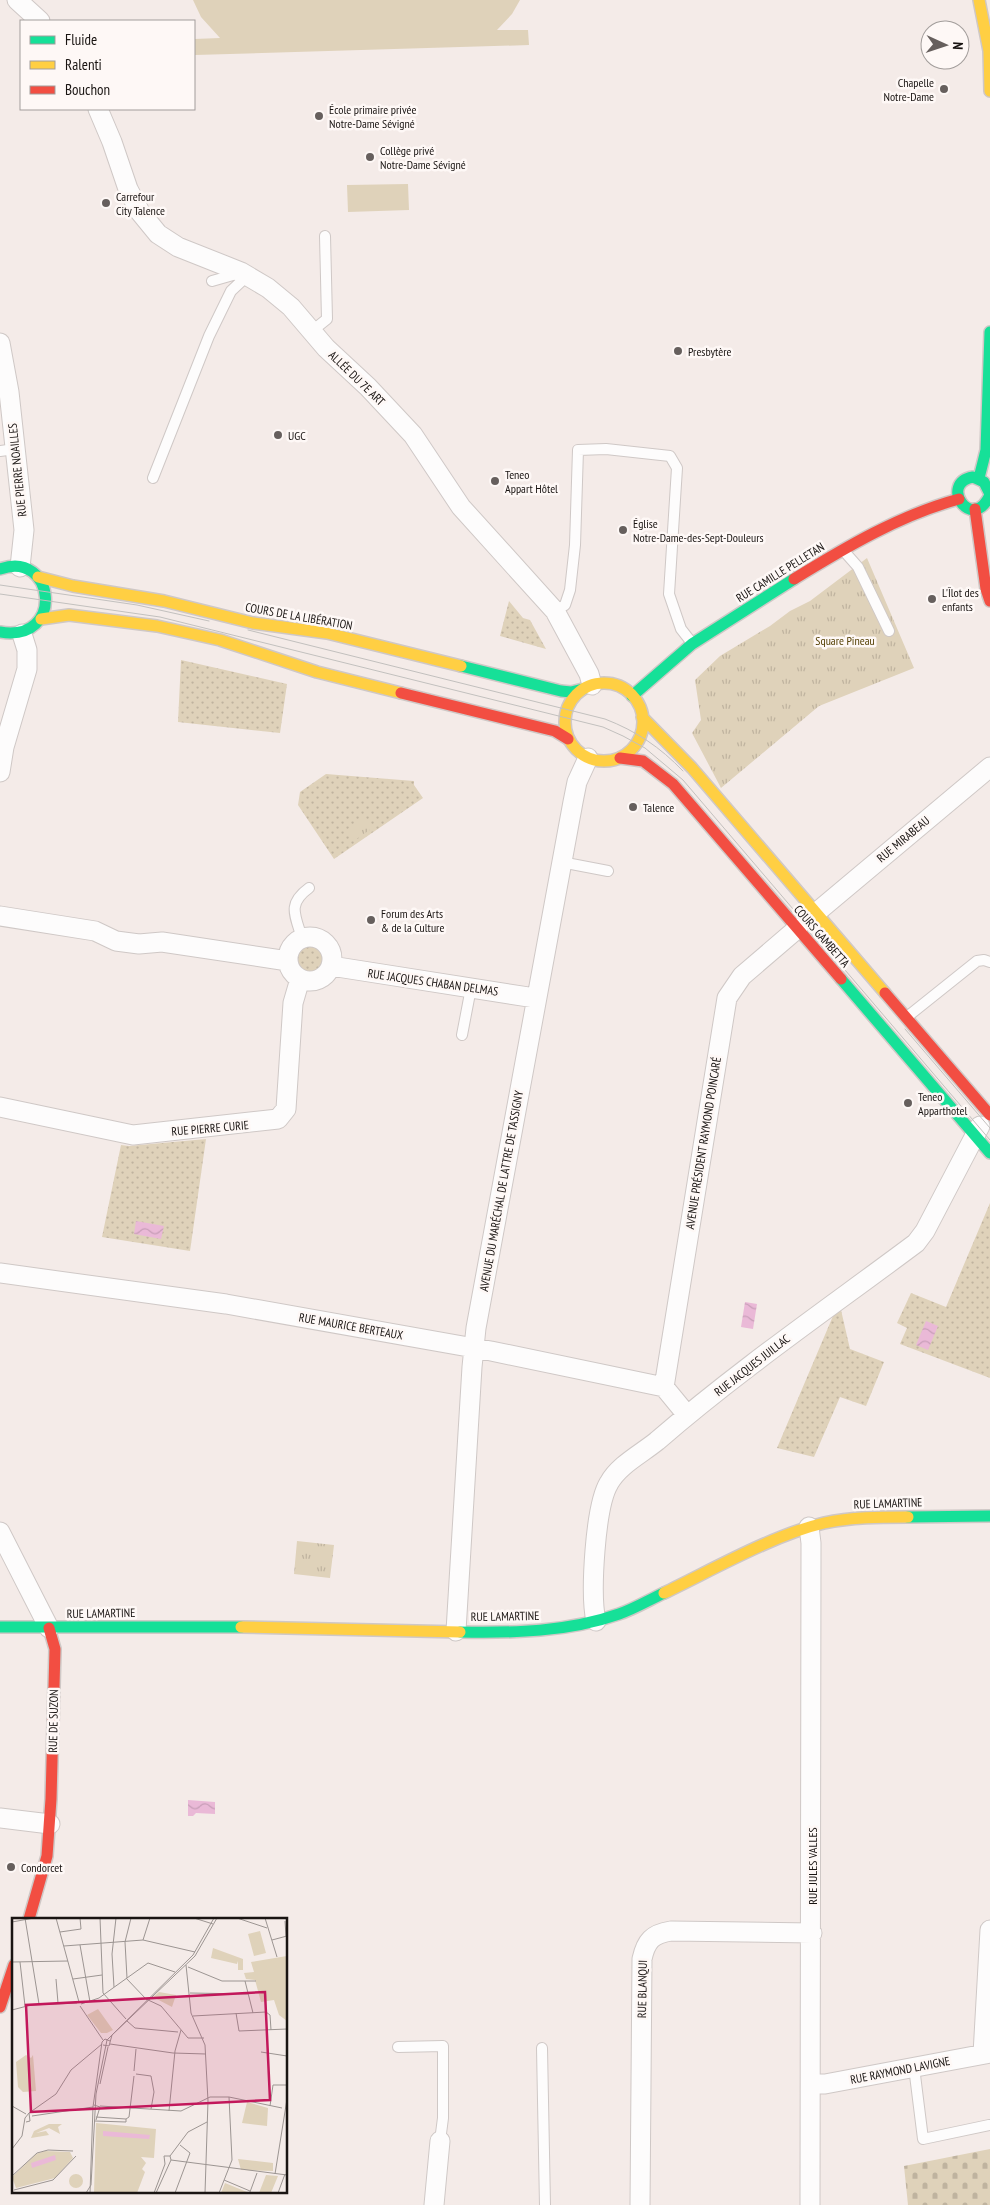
<svg xmlns="http://www.w3.org/2000/svg" width="990" height="2205" font-family="'PT Sans Narrow',sans-serif">
<style>
.grass{fill:url(#grass-dots)}
.cemetery{fill:url(#cemetery-stones)}
.park{fill:url(#park-tufts)}
.pitch{fill:#dfd2ba}
.water{fill:url(#water-waves)}
.lines{fill:none;stroke-linecap:round;stroke-linejoin:round}
.lane-casing{stroke:#cfc8c6;stroke-width:12}
.street-casing{stroke:#cfc8c6;stroke-width:21}
.fast-casing{stroke:#cfc8c6;stroke-width:14}
.slow-casing{stroke:#cfc8c6;stroke-width:14}
.jam-casing{stroke:#cfc8c6;stroke-width:14}
.lane{stroke:#fdfcfc;stroke-width:10}
.street{stroke:#fdfcfc;stroke-width:19}
.fast{stroke:#16e098;stroke-width:11}
.slow{stroke:#ffcf43;stroke-width:11}
.jam{stroke:#f24e42;stroke-width:11}
.tram{stroke:#c2c0be;stroke-width:1}
.poi-dot{fill:#665f5d;stroke:#fef8f6;stroke-width:2}
.labels{text-anchor:middle;dominant-baseline:central;stroke-width:5;stroke-linejoin:round;paint-order:stroke}
.poi-label{font-size:12px;fill:#191412;stroke:#fef8f6;text-anchor:start}
.street-label{font-size:12px;fill:#191412;stroke:#fef8f6}
.park-label{font-size:12px;fill:#533f02;stroke:#fef8f6}
.inset-road{fill:none;stroke:#9c9592;stroke-width:1}
.view{fill:#c2185b;fill-opacity:0.15;stroke:#c2185b;stroke-width:2.5}
.inset-edge{fill:none;stroke:#191412;stroke-width:2.5}
</style>
<defs>
<pattern id="grass-dots" width="8" height="8" patternUnits="userSpaceOnUse" patternTransform="scale(1.25)"><rect width="8" height="8" fill="#dfd2ba"/><path d="M2 2h.1M6 6h.1" fill="none" stroke="#bfb39f" stroke-width="1.8" stroke-linecap="round"/></pattern>
<pattern id="cemetery-stones" width="16" height="16" patternUnits="userSpaceOnUse" patternTransform="scale(1.25)"><rect width="16" height="16" fill="#dfd2ba"/><path d="M2 7V4a2 2 0 0 1 4 0v3zM10 15v-3a2 2 0 0 1 4 0v3z" fill="#bfb39f"/></pattern>
<pattern id="park-tufts" width="24" height="20" patternUnits="userSpaceOnUse" patternTransform="scale(1.25)"><rect width="24" height="20" fill="#dfd2ba"/><path d="M3 7l-1-3M5 7V3M7 7l1-3M15 17l-1-3M17 17v-4M19 17l1-3" fill="none" stroke="#bfb39f"/></pattern>
<pattern id="water-waves" width="16" height="10" patternUnits="userSpaceOnUse" patternTransform="scale(1.25)"><rect width="16" height="10" fill="#eab9d7"/><path d="M0 5q4-4 8 0t8 0" fill="none" stroke="#c89eb8"/></pattern>
</defs>
<rect width="100%" height="100%" fill="#f4ebe8"/>
<path class="grass" d="M509,601l14,17 7,2 16,29 -46,-13z
M181,660l106,24 -7,49 -102,-11z
M326,774l88,7v4l9,13 -89,61 -36,-54 2,-13z
M295 958a14 14 0 1 1 28 0a14 14 0 1 1-28 0Z
M206,1139l-16,112 -88,-14 19,-92 8,1z
M990,1203v175l-90,-34 7,-16 -10,-5 14,-30 35,14z
M841,1310l9,39 34,13 -18,44 -26,-9 -26,60 -37,-9 56,-132z"/>
<path class="cemetery" d="M990,2149v56h-82l-4,-39z"/>
<path class="park" d="M867,558l47,110 -95,38 -98,82 -29,-55 9,-13 -6,-40 25,-24 50,-30 20,-15 20,-10z
M364,816l10,11 -19,13 -7,-11z
M297,1541l37,4 -4,33 -36,-4z"/>
<path class="pitch" d="M193,0h327l-8,14 -15,16h31l1,15 -334,10 -1,-16 26,-1 -19,-21z
M408,184l1,26 -61,2 -1,-27z"/>
<path class="water" d="M136,1221l28,5 -3,13 -27,-5z
M745,1302l12,2 -4,25 -12,-2z
M926,1321l12,5 -10,24 -12,-5z
M188,1800l27,2v12l-19,-1 -3,3h-5z"/>
<g class="lines">
<g class="lane-casing">
<path id="lane" d="M212,281l28,-8
M312,331l15,-12 -2,-83
M0,451l15,-2
M153,478l56,-142 22,-45 16,-15
M843,550l15,17 31,64
M555,611l10,-6 5,-15 5,-45 3,-95 28,-1 64,7 7,12 -8,126 12,35 11,14
M561,862l47,9
M302,938c-7,-23 -15,-34 7,-50
M907,1017l70,-56 7,-1 6,2
M462,1035l9,-47
M398,2047l45,-1v72l-3,23
M542,2048l3,157
M914,2067l9,72 66,-14"/>
</g>
<g class="street-casing">
<path id="street" d="M17,0l23,21
M98,109l14,33 16,47 12,23 18,22 20,13 63,25 27,16 23,19 35,41 42,39 45,48 48,72 94,104 34,63 3,11
M0,343l9,49 15,138 -4,37
M0,772l4,-25 23,-78v-19l-5,-16
M817,912l173,-145
M0,916l95,15 21,10 23,3 23,-2 126,19
M288 959a22 22 0 1 1 44 0a22 22 0 1 1-44 0Z
M331,966l204,32
M0,1107l133,28 145,-16 8,-10 7,-106 7,-24
M0,1273l226,31 265,47 173,36 23,28
M664,1387l63,-389 15,-22 56,-48
M809,1527l2,16 -1,662
M0,1532l49,96
M596,1621c-6,-27 -1,-115 13,-138 10,-18 32,-29 48,-42 82,-71 172,-133 259,-198l9,-12 55,-105
M456,1631l16,-264 4,-39 97,-526 4,-20 11,-24
M0,1818l50,6
M983,2054l7,-124
M811,2084h14l165,-31
M434,2205l6,-64
M640,2205l2,-246c4,-18 10,-25 29,-28l141,2"/>
</g>
<g class="fast-casing">
<path id="fast" d="M979,478l7,-28 4,-118
M990,494l-6,-12 -11,-5c-35,6 -1,57 17,18
M0,569c55,-20 66,74 0,63
M461,666l100,25 10,1 12,-3
M632,696l60,-52 102,-65
M841,979l149,174
M908,1517l82,-1
M0,1627h241
M460,1632c53,1 108,0 159,-18 15,-5 30,-14 45,-21"/>
</g>
<g class="slow-casing">
<path id="slow" d="M979,0l10,51 1,40
M38,577l35,9 91,15 89,22 74,10 134,33
M41,619l28,-4 88,11 63,14 97,32 84,21
M565 722a39 39 0 1 1 78 0a39 39 0 1 1-78 0Z
M642,717l50,51 193,225
M664,1593c48,-23 109,-58 160,-70 28,-6 56,-6 84,-6
M241,1627l219,5"/>
</g>
<g class="jam-casing">
<path id="jam" d="M975,509l11,80 4,12
M794,579c52,-32 106,-64 165,-80
M401,693l154,38 13,8
M620,758l23,3 30,23 168,195
M885,993l105,122
M29,1919l18,-63 4,-57 4,-150 -6,-21
M0,2007l14,-42"/>
</g>
<use href="#lane" class="lane"/>
<use href="#street" class="street"/>
<use href="#fast" class="fast"/>
<use href="#slow" class="slow"/>
<use href="#jam" class="jam"/>
<path class="tram" d="M0,585l137,20 72,16
M0,594l160,23 443,110 20,9 22,12 38,32 307,360
M248,630l357,89c31,12 55,28 78,52
M905,1029l85,99"/>
</g>
<g class="poi-dot">
<circle cx="944" cy="89" r="5"/>
<circle cx="319" cy="116" r="5"/>
<circle cx="370" cy="157" r="5"/>
<circle cx="106" cy="203" r="5"/>
<circle cx="678" cy="351" r="5"/>
<circle cx="278" cy="435" r="5"/>
<circle cx="495" cy="481" r="5"/>
<circle cx="623" cy="530" r="5"/>
<circle cx="932" cy="599" r="5"/>
<circle cx="633" cy="807" r="5"/>
<circle cx="371" cy="920" r="5"/>
<circle cx="908" cy="1103" r="5"/>
<circle cx="11" cy="1867" r="5"/>
</g>
<g class="labels">
<g class="poi-label">
<text x="934" y="82" text-anchor="end">Chapelle<tspan x="934" dy="14">Notre-Dame</tspan></text>
<text x="329" y="109">École primaire privée<tspan x="329" dy="14">Notre-Dame Sévigné</tspan></text>
<text x="380" y="150">Collège privé<tspan x="380" dy="14">Notre-Dame Sévigné</tspan></text>
<text x="116" y="196">Carrefour<tspan x="116" dy="14">City Talence</tspan></text>
<text x="688" y="351">Presbytère</text>
<text x="288" y="435">UGC</text>
<text x="505" y="474">Teneo<tspan x="505" dy="14">Appart Hôtel</tspan></text>
<text x="633" y="523">Église<tspan x="633" dy="14">Notre-Dame-des-Sept-Douleurs</tspan></text>
<text x="942" y="592">L'Îlot des<tspan x="942" dy="14">enfants</tspan></text>
<text x="643" y="807">Talence</text>
<text x="381" y="913">Forum des Arts<tspan x="381" dy="14">&amp; de la Culture</tspan></text>
<text x="918" y="1096">Teneo<tspan x="918" dy="14">Apparthotel</tspan></text>
<text x="21" y="1867">Condorcet</text>
</g>
<g class="street-label">
<text transform="translate(357 378) rotate(44)">ALLÉE DU 7E ART</text>
<text transform="translate(17 470) rotate(-96)">RUE PIERRE NOAILLES</text>
<text transform="translate(780 572) rotate(-32)">RUE CAMILLE PELLETAN</text>
<text transform="translate(299 616) rotate(10)">COURS DE LA LIBÉRATION</text>
<text transform="translate(903 839) rotate(-40)">RUE MIRABEAU</text>
<text transform="translate(822 936) rotate(49)">COURS GAMBETTA</text>
<text transform="translate(433 982) rotate(8)">RUE JACQUES CHABAN DELMAS</text>
<text transform="translate(210 1128) rotate(-5)">RUE PIERRE CURIE</text>
<text transform="translate(703 1143) rotate(-81)">AVENUE PRÉSIDENT RAYMOND POINCARÉ</text>
<text transform="translate(501 1191) rotate(-80)">AVENUE DU MARÉCHAL DE LATTRE DE TASSIGNY</text>
<text transform="translate(351 1326) rotate(10)">RUE MAURICE BERTEAUX</text>
<text transform="translate(752 1365) rotate(-38)">RUE JACQUES JUILLAC</text>
<text transform="translate(888 1503) rotate(-2)">RUE LAMARTINE</text>
<text transform="translate(101 1613) rotate(-1)">RUE LAMARTINE</text>
<text transform="translate(505 1616) rotate(-1)">RUE LAMARTINE</text>
<text transform="translate(53 1721) rotate(-89)">RUE DE SUZON</text>
<text transform="translate(812 1866) rotate(-90)">RUE JULES VALLES</text>
<text transform="translate(642 1989) rotate(-89)">RUE BLANQUI</text>
<text transform="translate(900 2070) rotate(-11)">RUE RAYMOND LAVIGNE</text>
</g>
<g class="park-label">
<text x="845" y="640">Square Pineau</text>
</g>
</g>
<g transform="translate(12 1918)">
<rect width="275" height="275" fill="#f4ebe8"/>
<path d="M147,74l17,3 -4,12 -19,-10zM37,206h13l-4,3 2,7 -11,-6 -13,5 10,-2 3,4 -18,3 3,-7zM57 263a7 7 0 1 1 14 0a7 7 0 1 1-14 0ZM254,257l12,1 -7,17h-12z" fill="#dfd2ba"/>
<path d="M275,38v65l-8,-6 -5,-15 -13,2 -6,-22 -9,-1 -2,-6 10,-1 -3,-10z" fill="#dfd2ba"/>
<path d="M86,91l15,21 -6,3h-6l-14,-18zM235,184l21,6 -1,18 -25,-3zM84,205l60,6 -2,29 -13,-1 5,6 -4,6 3,3 -8,21h-43zM33,233l25,1 3,6 -18,20 -39,10 -4,-11 24,-23zM226,241l35,4v8l-32,-1zM213,265l22,9v1h-26z" fill="#dfd2ba"/>
<path d="M248,13l6,22 -12,3 -6,-22zM201,30l30,11v11h-5v-9l-1,3 -26,-6zM14,137l5,3 2,-3 3,36 -13,1 -5,-5 -2,-25z" fill="#dfd2ba"/>
<path d="M91,213l47,4 -1,4 -46,-3zM43,237l1,5 -24,8 -1,-5z" fill="#eab9d7"/>
<path class="inset-road" d="M13,0l14,86M44,0l23,84M88,0l3,75 23,26M182,0l19,6M225,0l30,10M253,0l12,39M273,3l1,15M0,4l22,-4M48,14l21,-3 -1,-11M131,22l7,-22M260,22l15,-4M68,27l10,57M52,28l79,-6 52,12M0,44l56,-1M8,44l5,44M174,47l5,48 14,32 3,56 -3,92M176,49l34,14h34M114,60l20,21 15,7 27,32h16M115,60l-2,-36 6,-24M44,61l2,24M61,61l29,-4M233,63l8,32M102,69l-2,-33 4,-36M178,75l58,1M69,86l18,-6 49,-35 27,9M68,88l23,34M0,92l19,-5 46,-2M224,95l3,18 48,-2M181,98l73,-4 4,3 1,15M115,103l8,7 43,4M98,126l63,9 33,1M91,127l6,1 3,-11 83,-79 22,-38M249,134l26,4M122,153l2,-22M124,156l15,2 3,16 -3,17M88,166l8,-37M82,187l6,2 -4,13M0,188l14,8M88,188l81,5 29,-14h19l53,11M258,188l3,-21h14M157,193l6,-60 6,-21M17,195l27,-19 15,-24 31,-26M20,198l61,-9M114,201l3,-2 5,-41M83,203l31,1v-3l-30,-2M0,231l10,-13 3,-18 4,-5 1,8 -4,1M158,238l18,-24 19,-10M159,242l116,15M153,246l-1,-8h6l1,4M263,256l12,-75M0,258l25,-23 11,-3 25,1M212,262l26,11M2,272l39,-10 23,-24M238,274l7,-19M74,275l5,-8 5,-91 11,-54 86,-85 21,-37M78,275l3,-86 9,-65 3,-3 5,2M142,275l11,-29M144,275l15,-33M163,275l15,-40 -10,-8M207,275l13,-33 -3,-63M266,275l7,-19"/>
<path class="view" d="M253,74l5,108 -239,12 -5,-107z"/>
<rect width="275" height="275" class="inset-edge"/>
</g>
<rect x="20" y="20" width="175" height="90" fill="#fef8f6" stroke="#a29d9b"/>
<rect x="30" y="36" width="25" height="8" fill="#16e098" stroke="#a29d9b"/>
<text x="65" y="45" font-size="15" fill="#191412">Fluide</text>
<rect x="30" y="61" width="25" height="8" fill="#ffcf43" stroke="#a29d9b"/>
<text x="65" y="70" font-size="15" fill="#191412">Ralenti</text>
<rect x="30" y="86" width="25" height="8" fill="#f24e42" stroke="#a29d9b"/>
<text x="65" y="95" font-size="15" fill="#191412">Bouchon</text>
<g transform="translate(945 45) rotate(93)"><circle r="24" fill="#fef8f6" stroke="#a29d9b"/>
<path d="M0-4L9 19L0 12L-9 19Z" fill="#665f5d"/>
<text y="-8" font-size="14" font-weight="bold" text-anchor="middle" fill="#191412">N</text>
</g>
</svg>
